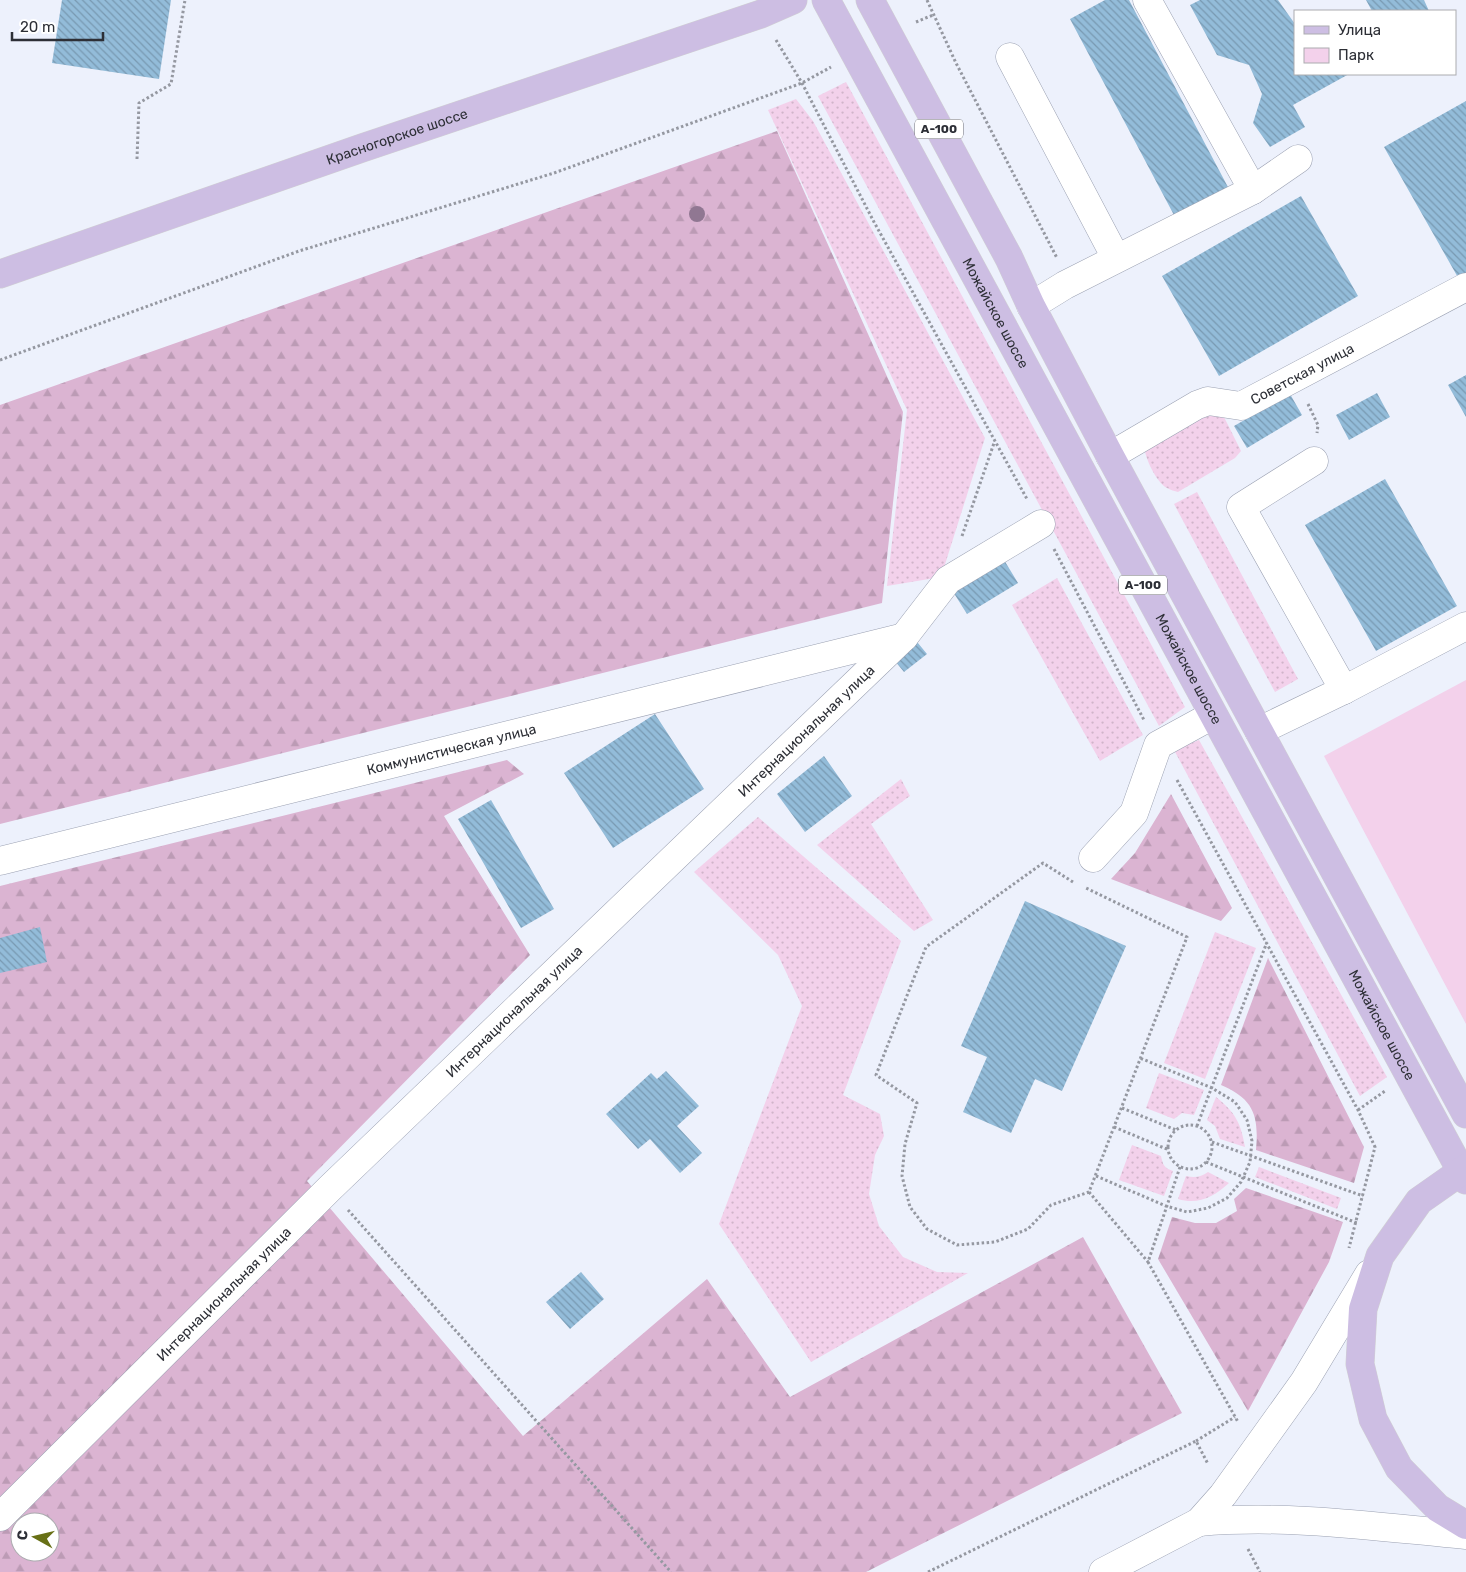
<svg xmlns="http://www.w3.org/2000/svg" width="1466" height="1572" font-family="Rubik,sans-serif">
<style>
.grass{fill:url(#grass-dots)}
.forest{fill:url(#forest-firs);fill-rule:evenodd}
.green{fill:#f3d1eb}
.building{fill:url(#building-back-hatch)}
.lines{fill:none;stroke-linecap:round;stroke-linejoin:round}
.minor-casing{stroke:#9ba1b2;stroke-width:29}
.major-casing{stroke:#d1d1d3;stroke-width:29}
.path{stroke:#9598a1;stroke-width:3;stroke-dasharray:2.5 2.5;stroke-linecap:butt}
.minor{stroke:#fff;stroke-width:28}
.major{stroke:#cdbee3;stroke-width:28}
.tree{fill:#907792}
.labels{text-anchor:middle;dominant-baseline:central;stroke-width:4.5;stroke-linejoin:round;paint-order:stroke}
.shield{fill:#fff;stroke:#6c6d72;stroke-width:1}
.shield-label{font-size:12px;font-weight:bold;fill:#2d2f36}
.street-label{font-size:14px;fill:#2d2f36;stroke:#fff}
</style>
<defs>
<pattern id="grass-dots" width="8" height="8" patternUnits="userSpaceOnUse" patternTransform="scale(1.25)"><rect width="8" height="8" fill="#f3d1eb"/><path d="M2 2h.1M6 6h.1" fill="none" stroke="#d1b4ca" stroke-width="1.8" stroke-linecap="round"/></pattern>
<pattern id="forest-firs" width="22" height="20" patternUnits="userSpaceOnUse" patternTransform="scale(1.25)"><rect width="22" height="20" fill="#dbb4d2"/><path d="M5 1l3.5 6h-7zM16 11l3.5 6h-7z" fill="#bc9bb5"/></pattern>
<pattern id="building-back-hatch" width="6" height="6" patternUnits="userSpaceOnUse" patternTransform="scale(1.25)"><rect width="6" height="6" fill="#93bcd9"/><path d="M-1 5l2 2M0 0l6 6M5-1l2 2" fill="none" stroke="#7899b1"/></pattern>
</defs>
<rect width="100%" height="100%" fill="#edf1fc"/>
<path class="grass" d="M846,82l339,625 -26,19 -341,-630z
M796,99l17,22 172,317 -44,139 -54,9 20,-176 -139,-300z
M1199,409l23,4 19,38 -6,7 -57,34c-3,-1 -8,-2 -11,-4 -11,-6 -22,-30 -23,-42z
M1197,492l101,187 -23,13 -101,-188z
M1057,578l86,157 -43,26 -88,-156z
M1199,740l188,337 -27,19 -186,-346z
M901,779l9,17 -39,28 62,96 -19,11 -97,-86z
M758,817l143,124 -58,154 37,19 4,22 -9,19 -6,39 10,32 24,31 34,15 31,1 -157,89 -92,-138 83,-218 -24,-51 -84,-83z
M1215,932l41,16 -51,131 -41,-16z
M1159,1073l45,17 -10,25 -12,-2 -8,6 -28,-11z
M1216,1097c19,15 25,26 29,50l-25,-8 -5,-13 -8,-6z
M1132,1145l29,11c2,9 3,12 12,15l-9,25 -45,-16z
M1259,1167l82,31 -4,11 -82,-32z
M1208,1172l21,11c-15,14 -31,22 -51,16l8,-23c9,2 15,1 22,-4z"/>
<path class="forest" d="M777,131l126,281 -21,191 -882,221v-419z
M507,760l17,14 -80,42 86,139 -223,226 216,255 184,-157 83,118 293,-160 99,176 -316,159h-866v-686zM20,1522h30v30h-30z
M1171,794l61,114 -11,13 -110,-42 24,-26z
M1268,958l96,189 -10,36 -98,-33c3,-34 -2,-51 -35,-65z
M1246,1188l97,34 -14,40 -81,149 -90,-152 14,-42 23,6h21l21,-12 -3,-12z"/>
<path class="green" d="M1466,680v344l-142,-268z"/>
<path class="building" d="M62,0h109l-12,79 -107,-16z
M1105,0h24l100,189 -54,28 -105,-198z
M1200,0h78l17,24v50h54l-56,31 12,22 -35,20 -17,-24 9,-29 -13,-29 -32,-10 -27,-50z
M1366,0h58l5,11h-57z
M1466,101v177l-6,3 -76,-134z
M1301,196l57,100 -139,80 -57,-100z
M1466,375v42l-18,-32z
M1377,393l13,24 -41,23 -13,-25z
M1290,394l12,21 -55,33 -13,-22z
M1385,479l72,127 -81,45 -71,-126z
M1001,555l17,28 -51,31 -17,-27z
M913,637l14,17 -23,18 -14,-17z
M655,714l49,75 -91,59 -49,-75z
M824,756l28,40 -47,36 -28,-38z
M491,800l63,109 -33,19 -63,-109z
M1025,901l101,45 -64,145 -27,-12 -24,54 -48,-21 24,-55 -26,-11z
M40,927l7,35 -47,11v-35z
M666,1071l33,35 -22,20 25,27 -22,20 -30,-34 -12,10 -32,-35 45,-41 6,6z
M581,1272l23,27 -34,30 -24,-27z"/>
<g class="lines">
<g class="minor-casing">
<g id="minor">
<path d="M1147,0l106,190"/>
<path d="M1010,57l106,201"/>
<path d="M1031,306l34,-21 188,-95 45,-31"/>
<path id="s1" d="M1110,456l87,-51 11,-4 33,5 225,-119"/>
<path d="M1314,461l-73,46 103,183"/>
<path d="M1259,731l85,-41 122,-64"/>
<path d="M1093,858l41,-45 24,-68 55,-30"/>
<path id="s2" d="M0,861l904,-224"/>
<path id="s3" d="M0,1517l329,-328 575,-552 44,-57 93,-56"/>
<path d="M1199,1522c89,-8 179,5 267,13"/>
<path d="M1103,1572l96,-50 24,-27 81,-113 65,-108"/>
</g>
</g>
<g class="major-casing">
<g id="major">
<path id="s4" d="M826,0l640,1180"/>
<path d="M870,0l139,258 22,48 79,150 356,658"/>
<path id="s5" d="M0,274l362,-126 399,-134 32,-14"/>
<path d="M1466,1168l-47,33 -39,55 -17,53 -3,55 13,55 26,49 39,40 28,17"/>
</g>
</g>
<path class="path" d="M927,0l29,63 101,195
M916,22l17,-7
M776,40l26,43 72,139 153,277
M137,159l2,-56 32,-19 14,-84
M0,360l299,-109 255,-78 248,-90 29,-16
M1308,404l10,21 -1,8
M962,536l32,-93
M1054,549l90,171
M1177,780l181,330 17,37 -26,101
M1073,882l-30,-19 -117,84 -50,128 41,28 -12,41 -3,32 8,31 17,22 30,16 38,-3 33,-13 23,-24 38,-13 98,-255 -101,-49
M1122,1108l54,22
M1358,1110l27,-19
M1168 1147a22 22 0 1 1 44 0a22 22 0 1 1-44 0Z
M1197,1126l70,-184
M1114,1127l55,23
M1212,1142l151,54
M1206,1162l151,61
M1180,1167l-32,95 90,160
M1096,1176l70,30 21,6 21,-4 19,-10 14,-16 9,-20 2,-21 -5,-21 -12,-18 -23,-14 -72,-30
M1089,1192l59,70
M348,1210l323,362
M1196,1441l39,-24
M1248,1549l12,23
M928,1572l268,-131 12,23"/>
<use href="#minor" class="minor"/>
<use href="#major" class="major"/>
</g>
<circle class="tree" cx="697" cy="214" r="8"/>
<g class="labels">
<g class="shield">
<rect x="915" y="119.5" width="48" height="19" rx="4"/>
<rect x="1119" y="575.5" width="48" height="19" rx="4"/>
</g>
<g class="shield-label">
<text x="939" y="129">А-100</text>
<text x="1143" y="585">А-100</text>
</g>
<g class="street-label">
<text stroke="none"><textPath href="#s5" startOffset="420">Красногорское шоссе</textPath></text>
<text stroke="none"><textPath href="#s4" startOffset="356">Можайское шоссе</textPath></text>
<text stroke="none"><textPath href="#s1" startOffset="215">Советская улица</textPath></text>
<text stroke="none"><textPath href="#s4" startOffset="761">Можайское шоссе</textPath></text>
<text stroke="none"><textPath href="#s3" startOffset="1126">Интернациональная улица</textPath></text>
<text stroke="none"><textPath href="#s2" startOffset="465">Коммунистическая улица</textPath></text>
<text stroke="none"><textPath href="#s3" startOffset="721">Интернациональная улица</textPath></text>
<text stroke="none"><textPath href="#s4" startOffset="1166">Можайское шоссе</textPath></text>
<text stroke="none"><textPath href="#s3" startOffset="316">Интернациональная улица</textPath></text>
</g>
</g>
<rect x="1294" y="10" width="162" height="65" fill="#ffffff" stroke="#abacaf"/>
<rect x="1304" y="26" width="25" height="8" fill="#cdbee3" stroke="#abacaf"/>
<text x="1338" y="35" font-size="15" fill="#2d2f36">Улица</text>
<rect x="1304" y="48" width="25" height="15" fill="#f3d1eb" stroke="#abacaf"/>
<text x="1338" y="60" font-size="15" fill="#2d2f36">Парк</text>
<g transform="translate(35 1537) rotate(278)"><circle r="24" fill="#ffffff" stroke="#abacaf"/>
<path d="M0-4L9 19L0 12L-9 19Z" fill="#687016"/>
<text y="-8" font-size="14" font-weight="bold" text-anchor="middle" fill="#2d2f36">С</text>
</g>
<path d="M12 32v8h91v-8" fill="none" stroke="#2d2f36" stroke-width="2.5"/>
<text x="20" y="32" font-size="15" fill="#2d2f36" stroke="#ffffff" stroke-width="4" paint-order="stroke">20 m</text>
</svg>
